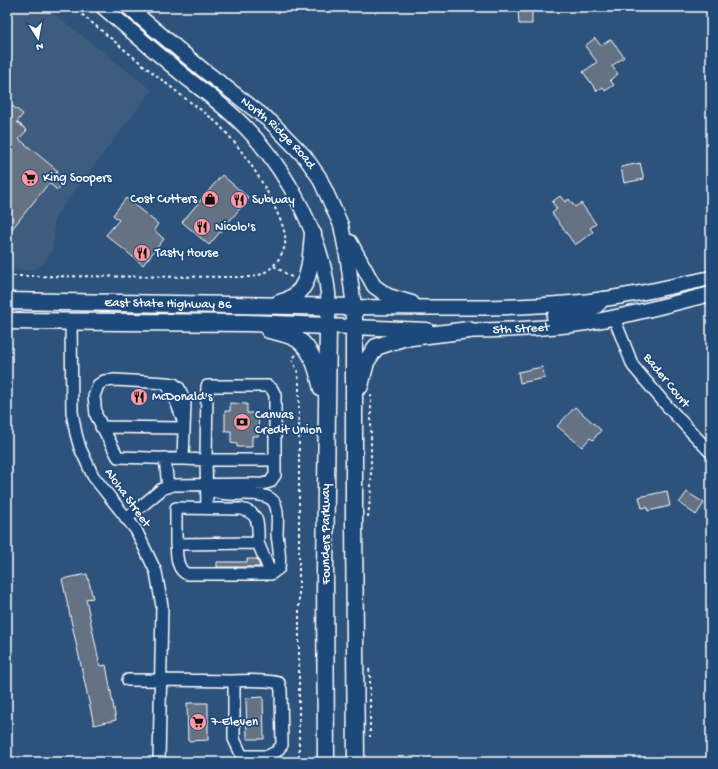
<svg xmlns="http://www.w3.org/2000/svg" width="718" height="769" font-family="'Gochi Hand',sans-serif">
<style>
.built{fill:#3e5c7e}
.building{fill:#657284;stroke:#fff}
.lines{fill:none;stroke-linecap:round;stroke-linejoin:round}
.minor-casing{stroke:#fff;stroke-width:14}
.major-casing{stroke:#fff;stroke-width:17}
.highway-casing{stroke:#fff;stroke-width:19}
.path{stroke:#fff;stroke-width:2;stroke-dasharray:3 3;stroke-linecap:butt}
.minor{stroke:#1f4a7a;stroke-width:11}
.major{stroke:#1f4a7a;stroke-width:14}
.highway{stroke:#1f4a7a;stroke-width:16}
.labels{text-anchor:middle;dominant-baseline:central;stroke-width:3.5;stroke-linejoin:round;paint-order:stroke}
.street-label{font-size:13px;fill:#fff;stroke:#1f4a7a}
.poi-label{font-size:13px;fill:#fff;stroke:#1f4a7a;text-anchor:start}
</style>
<rect width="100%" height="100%" fill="#2d527c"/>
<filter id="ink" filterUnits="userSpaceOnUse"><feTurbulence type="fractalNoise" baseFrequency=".025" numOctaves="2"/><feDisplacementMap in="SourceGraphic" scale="8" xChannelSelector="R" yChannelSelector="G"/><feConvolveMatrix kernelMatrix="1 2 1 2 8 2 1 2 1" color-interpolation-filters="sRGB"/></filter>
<g filter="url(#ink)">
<path class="built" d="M7,7h38l107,83 -94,123 -4,7v20l-2,10 -7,12 -6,5 -7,3h-25z"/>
<path class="building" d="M518,9h14v15h-13z
M595,38l6,8 10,-7 13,18 -12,9 6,8 -8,6 4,5 -9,6 -2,-4 -6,4 -14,-19 14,-10 -12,-16z
M7,102l16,12 -6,8 10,8 -8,9 39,32 -2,2 9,7 -8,10 -8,-7 -42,52z
M640,163l4,16 -20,4 -3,-16z
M222,175l27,23 -40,47 -27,-23z
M560,196l5,6 4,-3 6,8 6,-4 15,21 -6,4 3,4 -18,13 -23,-32 5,-4 -5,-7z
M126,198l32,26 -4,6 10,9 -21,26 -37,-30 13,-15 -6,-5z
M542,367l3,11 -25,5 -2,-11z
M230,403l17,1v9h12l-1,23h-6v11h-15v-3l-6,-1v-12h-6v-20h5z
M575,407l26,23 -8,10 -3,-2 -8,9 -25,-21z
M667,491l3,15 -22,5 -1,-4 -5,1 -3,-11z
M687,492l17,11 -8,12 -17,-12z
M247,559h10l3,8h-43v-5h30z
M87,574l6,24 -7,1 14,67 6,-1 10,55 -22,5 -32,-146z
M263,697l1,42h-17l-1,-41z
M187,703h21v37l-20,1z"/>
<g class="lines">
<g class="minor-casing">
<path id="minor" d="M614,318l19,48 34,40 43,46
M71,322l1,90 4,22 4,14 13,28 43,54 20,42 6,34 -3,156
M115,380l51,3 8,1 5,4 6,14 -2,57 -65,-2 -22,-42 -2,-19 4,-11 6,-4z
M166,383l9,16 8,21
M101,427l82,1
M165,458l3,29
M183,459l23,1 1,48
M176,508l65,1c20,4 17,18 17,34l-82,1z
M126,519l36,-30 11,-4 89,-1 8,-2 5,-7v-80l-3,-6 -4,-3h-61l-1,74h69
M258,543l13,31
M176,544c1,11 0,25 11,30h84l8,-6c2,-11 -1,-23 -2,-34 0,-9 2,-22 -2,-30 -7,-17 -46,-5 -61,-13 -2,-1 -5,-4 -7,-6
M128,680c33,0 66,0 99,1 17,0 36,-2 52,2l2,7 1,55 -6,7 -8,4h-26l-8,-17v-58"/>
</g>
<g class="major-casing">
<g id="major">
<path d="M103,7c28,24 56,48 85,72 21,16 42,32 60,51 39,41 74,106 80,163 1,11 0,22 0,33l99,4"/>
<path id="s1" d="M128,7l74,62 69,53 34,35 14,20 22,48 7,36 6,46c72,0 145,3 216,-4 48,-4 94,-15 141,-25"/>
<path d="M350,242l24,44 14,10 24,7"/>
<path d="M554,317c16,-2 40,-2 48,-18"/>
<path id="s2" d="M458,331c43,-1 86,-2 128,-8 42,-7 84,-19 125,-29"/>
</g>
</g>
<g class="highway-casing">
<g id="highway">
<path id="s3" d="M7,301l347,6v215l2,240"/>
<path d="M279,303c33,-7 31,-41 34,-69"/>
<path d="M7,321l240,2 81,3 -3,246 1,190"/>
<path d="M269,330c9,2 20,4 28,9 16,10 21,33 25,50"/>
<path d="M360,386l6,-24 10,-15 27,-9 66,-8"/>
</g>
</g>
<path class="path" d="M274,266l19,12
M7,276l243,1c14,-1 26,-11 32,-24 8,-14 0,-29 -6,-43 -14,-31 -33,-60 -57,-85 -13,-13 -29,-22 -43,-34 -35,-27 -69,-56 -103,-84
M296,355l-4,4 6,14 1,10v379
M368,517l3,-27v-96
M369,669l1,7v61"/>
<use href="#minor" class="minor"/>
<use href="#major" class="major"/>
<use href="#highway" class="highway"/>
</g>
</g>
<defs>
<g id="supermarket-disc" transform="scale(0.9)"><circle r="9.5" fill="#ff9aa2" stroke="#1f4a7a"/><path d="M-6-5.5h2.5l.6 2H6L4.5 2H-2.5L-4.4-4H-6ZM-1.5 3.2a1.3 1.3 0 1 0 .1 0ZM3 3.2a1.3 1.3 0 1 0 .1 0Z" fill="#111"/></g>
<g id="shop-disc" transform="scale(0.9)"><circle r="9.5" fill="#ff9aa2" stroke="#1f4a7a"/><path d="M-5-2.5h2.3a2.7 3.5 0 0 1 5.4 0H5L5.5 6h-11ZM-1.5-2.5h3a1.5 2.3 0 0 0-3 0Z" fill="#111"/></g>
<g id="restaurant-disc" transform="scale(0.9)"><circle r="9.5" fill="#ff9aa2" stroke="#1f4a7a"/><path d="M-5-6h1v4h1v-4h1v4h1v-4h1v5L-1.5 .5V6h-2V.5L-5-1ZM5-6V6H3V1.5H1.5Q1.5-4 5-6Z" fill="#111"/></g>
<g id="bank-disc" transform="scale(0.9)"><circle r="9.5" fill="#ff9aa2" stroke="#1f4a7a"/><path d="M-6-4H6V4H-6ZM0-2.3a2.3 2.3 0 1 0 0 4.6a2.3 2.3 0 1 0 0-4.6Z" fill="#111"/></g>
</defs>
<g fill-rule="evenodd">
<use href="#supermarket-disc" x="30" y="178"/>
<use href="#shop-disc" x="210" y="199"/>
<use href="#restaurant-disc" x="239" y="200"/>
<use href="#restaurant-disc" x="202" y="227"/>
<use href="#restaurant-disc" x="142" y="253"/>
<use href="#restaurant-disc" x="139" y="397"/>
<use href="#bank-disc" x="242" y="422"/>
<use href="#supermarket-disc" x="198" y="722"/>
</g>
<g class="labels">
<g class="street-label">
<text stroke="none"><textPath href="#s1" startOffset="196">North Ridge Road</textPath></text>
<text stroke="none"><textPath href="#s3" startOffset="161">East State Highway 86</textPath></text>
<text stroke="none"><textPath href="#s2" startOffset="63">5th Street</textPath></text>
<text transform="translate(666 381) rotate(51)">Bader Court</text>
<text transform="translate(127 498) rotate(54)">Aloha Street</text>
<text transform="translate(326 534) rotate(-90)">Founders Parkway</text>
</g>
<g class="poi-label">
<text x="43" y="178">King Soopers</text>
<text x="197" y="199" text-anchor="end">Cost Cutters</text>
<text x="252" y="200">Subway</text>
<text x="215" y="227">Nicolo's</text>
<text x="155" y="253">Tasty House</text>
<text x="152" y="397">McDonald's</text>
<text x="255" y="415">Canvas<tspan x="255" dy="15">Credit Union</tspan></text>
<text x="211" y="722">7-Eleven</text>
</g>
</g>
<rect width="718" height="769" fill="none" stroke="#1f4a7a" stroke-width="24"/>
<rect x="12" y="12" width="694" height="745" fill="none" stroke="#fff" stroke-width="1.5" filter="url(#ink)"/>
<g transform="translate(38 38) rotate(169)" stroke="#1f4a7a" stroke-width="3" paint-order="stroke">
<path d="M0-3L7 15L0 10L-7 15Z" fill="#ffffff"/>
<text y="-6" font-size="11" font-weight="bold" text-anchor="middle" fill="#ffffff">N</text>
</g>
</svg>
